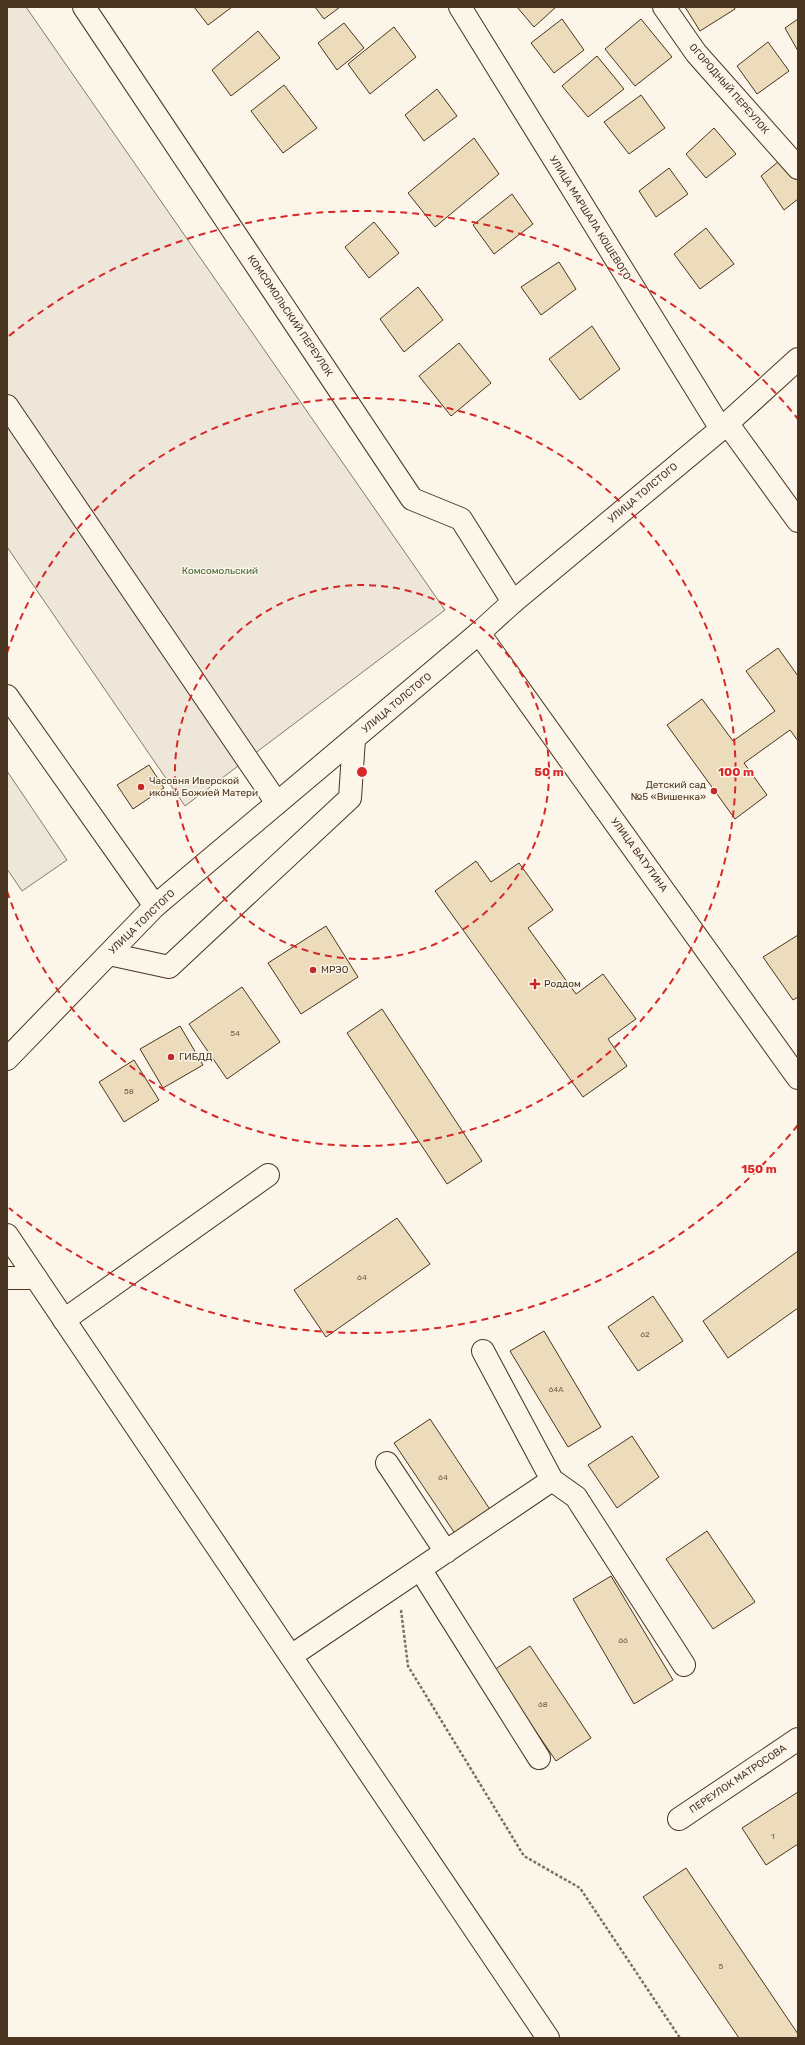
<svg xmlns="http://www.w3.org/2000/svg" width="805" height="2045" font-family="Rubik,sans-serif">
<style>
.green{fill:#ede6d9;stroke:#887966}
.parking{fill:#ede7d9;stroke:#887966}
.building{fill:#ecdcbc;stroke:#4a3520}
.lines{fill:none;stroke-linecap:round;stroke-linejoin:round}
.minor-casing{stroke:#4a3520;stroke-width:24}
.major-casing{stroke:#4a3520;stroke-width:24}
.highway-casing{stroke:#4a3520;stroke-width:24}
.path{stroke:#7f6f5c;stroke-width:2.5;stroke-dasharray:3 2;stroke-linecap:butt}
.minor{stroke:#fbf6e9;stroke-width:22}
.major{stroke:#fbf6e9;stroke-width:22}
.highway{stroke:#fbf6e9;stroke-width:22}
.ring{fill:none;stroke:#d62828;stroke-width:2;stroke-dasharray:7 5}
.poi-dot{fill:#c62828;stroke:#fbf6e9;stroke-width:1.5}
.labels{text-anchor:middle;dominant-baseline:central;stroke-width:3;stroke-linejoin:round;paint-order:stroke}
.number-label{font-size:8px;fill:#725f47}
.street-label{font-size:10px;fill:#4a3520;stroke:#fbf6e9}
.park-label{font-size:10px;fill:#436837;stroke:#fbf6e9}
.poi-label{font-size:10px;fill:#4a3520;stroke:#fbf6e9;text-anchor:start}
.centre{fill:#d62828;stroke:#fbf6e9;stroke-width:2}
.ring-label{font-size:12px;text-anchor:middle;font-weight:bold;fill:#d62828;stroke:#fbf6e9;stroke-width:3;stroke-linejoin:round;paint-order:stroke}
</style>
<rect width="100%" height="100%" fill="#fbf6e9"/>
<path class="green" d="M7,7h19l419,603 -260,196 -178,-259z"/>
<path class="parking" d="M7,771l60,89 -45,31 -15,-22z"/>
<path class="building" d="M194,7h38l-24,18z
M315,7h25l-16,12z
M517,7h39l-22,20z
M685,7h49l1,2 -35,22z
M562,19l22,31 -30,23 -23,-30z
M641,19l31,38 -37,29 -30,-37z
M798,19v32l-13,-23z
M344,23l20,25 -27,22 -19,-27z
M394,27l22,30 -46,37 -22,-30z
M258,31l22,27 -49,38 -19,-26z
M768,42l21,29 -32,23 -20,-28z
M597,56l27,33 -36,28 -26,-31z
M284,85l33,43 -34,25 -32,-42z
M437,89l20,27 -33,25 -19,-26z
M641,95l24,33 -36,26 -25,-32z
M714,128l22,26 -30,24 -20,-24z
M474,138l25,36 -64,53 -27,-34z
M784,157l14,19v23l-14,11 -23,-34z
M669,168l19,26 -32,23 -17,-26z
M512,194l21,30 -39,30 -21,-29z
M374,222l25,31 -30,25 -24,-31z
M706,228l28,36 -34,25 -26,-35z
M559,262l17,27 -35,26 -20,-28z
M418,287l25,33 -39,32 -24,-33z
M592,326l28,43 -40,31 -31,-41z
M459,343l32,40 -40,33 -32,-40z
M778,648l20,28v65l-8,-11 -46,33 23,32 -32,24 -68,-94 35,-26 31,42 42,-30 -29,-40z
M149,765l15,23 -31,21 -16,-24z
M476,861l15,21 28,-19 34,47 -25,18 48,66 27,-20 33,45 -28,20 19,27 -44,31 -148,-206z
M326,926l32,51 -57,37 -33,-51z
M798,935v62l-5,3 -30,-43z
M242,987l38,55 -53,37 -38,-55z
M382,1009l100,152 -35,23 -100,-151z
M180,1026l23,39 -40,23 -23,-39z
M134,1060l25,40 -35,22 -25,-40z
M397,1218l33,46 -104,73 -32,-47z
M798,1251v57l-70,50 -25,-37z
M653,1296l30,45 -45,30 -30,-44z
M544,1331l57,96 -33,20 -58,-96z
M430,1419l61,92 -35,24 -62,-92z
M632,1436l27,41 -42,31 -29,-43z
M707,1531l48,71 -42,27 -47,-70z
M611,1576l62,104 -39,24 -61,-105z
M530,1646l61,92 -35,23 -62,-91z
M798,1792v52l-32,21 -24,-37z
M686,1868l112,166v4h-59l-96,-141z"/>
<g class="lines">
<g class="minor-casing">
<path id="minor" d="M84,7l328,492 49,20 52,83
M664,7l32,46 102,115
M7,406l270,397
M479,633l319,445
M7,696l148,210
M109,954l60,13 181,-169 4,-59
M7,1278h29
M64,1320l204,-145
M387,1463l59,89
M552,1480l24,17 108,168
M420,1569l119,189
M291,1656l261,-176 -69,-129
M679,1819l119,-80"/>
</g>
<g class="major-casing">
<path id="major" d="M460,7l261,422
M727,423l71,98
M7,1059l148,-153 324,-273 34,-31 208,-173 77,-70"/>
</g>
<g class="highway-casing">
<path id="highway" d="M7,1235l541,803"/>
</g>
<path class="path" d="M401,1610l7,56 116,190 56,32 100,150"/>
<use href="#minor" class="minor"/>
<use href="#major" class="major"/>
<use href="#highway" class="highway"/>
</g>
<g class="ring">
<circle cx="362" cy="772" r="187"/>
<path d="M7 653A374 374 0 1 1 7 891"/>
<path d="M798 1125A561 561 0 0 1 9 1208M9 336A561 561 0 0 1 798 419"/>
</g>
<g class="poi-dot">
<circle cx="141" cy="787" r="4"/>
<circle cx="714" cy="791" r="4"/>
<circle cx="313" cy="970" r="4"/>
<path d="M533 978h4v4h4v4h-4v4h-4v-4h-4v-4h4z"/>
<circle cx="171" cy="1057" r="4"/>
</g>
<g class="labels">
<g class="number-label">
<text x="235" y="1033">54</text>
<text x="129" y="1091">58</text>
<text x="362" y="1277">64</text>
<text x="645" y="1334">62</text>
<text x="556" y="1389">64А</text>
<text x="443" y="1477">64</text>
<text x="623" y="1640">66</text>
<text x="543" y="1704">68</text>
<text x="773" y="1836">1</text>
<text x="721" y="1966">5</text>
</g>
<g class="street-label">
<text transform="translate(729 89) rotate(49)">ОГОРОДНЫЙ ПЕРЕУЛОК</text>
<text transform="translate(590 218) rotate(58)">УЛИЦА МАРШАЛА КОШЕВОГО</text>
<text transform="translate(290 316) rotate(56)">КОМСОМОЛЬСКИЙ ПЕРЕУЛОК</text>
<text transform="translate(643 493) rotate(-40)">УЛИЦА ТОЛСТОГО</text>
<text transform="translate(397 703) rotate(-40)">УЛИЦА ТОЛСТОГО</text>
<text transform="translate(639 855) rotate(54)">УЛИЦА ВАТУТИНА</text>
<text transform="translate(142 922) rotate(-44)">УЛИЦА ТОЛСТОГО</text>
<text transform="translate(738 1779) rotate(-34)">ПЕРЕУЛОК МАТРОСОВА</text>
</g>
<g class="park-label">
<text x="220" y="571">Комсомольский</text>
</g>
<g class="poi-label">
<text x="149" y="781">Часовня Иверской<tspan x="149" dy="12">иконы Божией Матери</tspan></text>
<text x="706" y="785" text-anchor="end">Детский сад<tspan x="706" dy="12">№5 «Вишенка»</tspan></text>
<text x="321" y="970">МРЭО</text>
<text x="544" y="984">Роддом</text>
<text x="179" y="1057">ГИБДД</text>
</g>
</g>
<circle cx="362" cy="772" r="6" class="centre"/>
<g class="ring-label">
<text x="549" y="776">50 m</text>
<text x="736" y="776">100 m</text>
<text x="759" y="1173">150 m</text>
</g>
<rect width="805" height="2045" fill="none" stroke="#4a3520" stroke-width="16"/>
</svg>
